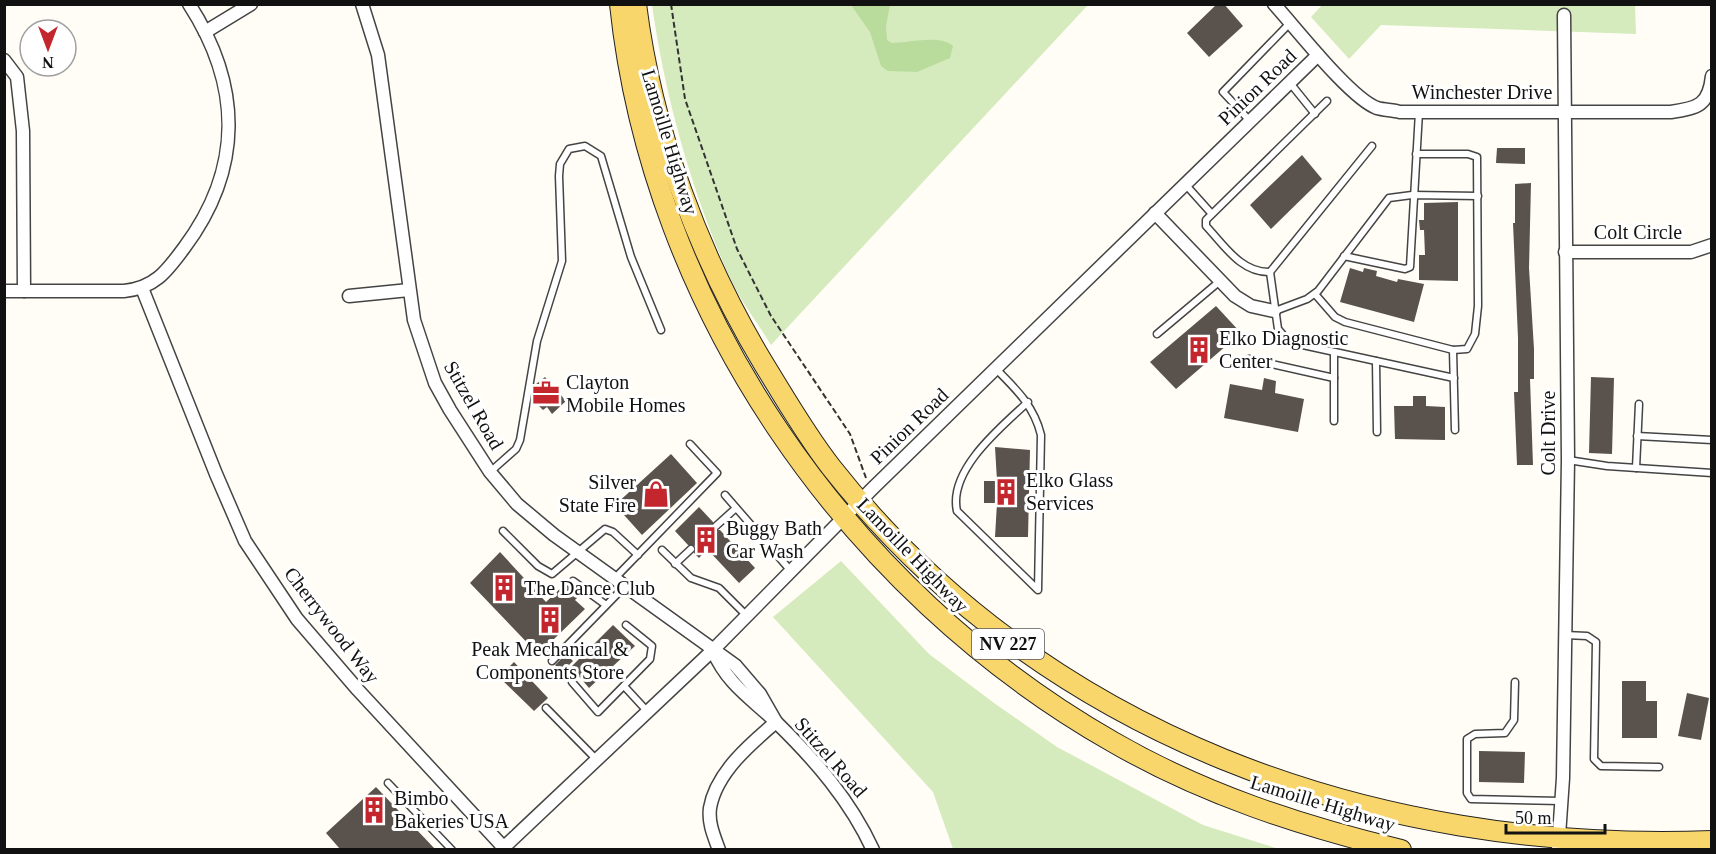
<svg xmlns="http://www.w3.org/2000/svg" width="1716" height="854" viewBox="0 0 1716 854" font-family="Georgia,serif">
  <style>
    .green { fill: #d5ebbd }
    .forest { fill: #b9dc9c }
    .building { fill: #5a524d }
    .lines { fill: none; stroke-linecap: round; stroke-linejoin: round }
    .lane-casing { stroke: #444; stroke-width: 9 }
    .street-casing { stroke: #444; stroke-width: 15 }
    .primary-casing { stroke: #222; stroke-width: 22 }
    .path { stroke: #333; stroke-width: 2; stroke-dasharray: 6 3; stroke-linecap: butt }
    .lane { stroke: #fff; stroke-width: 6 }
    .street { stroke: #fff; stroke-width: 12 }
    .primary { stroke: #f9d66b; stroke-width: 20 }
    .labels { text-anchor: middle; stroke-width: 6; stroke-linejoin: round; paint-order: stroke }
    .shield { fill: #fff; stroke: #585858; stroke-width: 1.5 }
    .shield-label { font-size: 18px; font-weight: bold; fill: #111 }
    .street-label { font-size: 20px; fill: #111; stroke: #fff }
    .poi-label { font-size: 20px; fill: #111; stroke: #fff; text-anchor: start }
  </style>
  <rect width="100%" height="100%" fill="#fffdf5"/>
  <g class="green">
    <polygon points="1323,4 1635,5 1636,34 1381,25 1349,59 1311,17"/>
    <path d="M652,5H1088L771,345C758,323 741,302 730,278C692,193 665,97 652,5Z"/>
    <polygon points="841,561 929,654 994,703 1057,747 1203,825 1279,849 953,849 933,792 773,617"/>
  </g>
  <path class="forest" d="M851,5H890L886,26L887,40L892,43C909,43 940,34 953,46L950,58L917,72L888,71L881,66L870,32Z"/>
  <g class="building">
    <polygon points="1217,4 1224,4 1243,26 1209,57 1187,33"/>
    <polygon points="1497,148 1525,148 1525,164 1496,163"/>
    <polygon points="1302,155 1322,179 1271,229 1250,205"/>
    <polygon points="1531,183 1529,268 1534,349 1534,379 1530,379 1533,465 1517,465 1514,392 1518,392 1518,338 1513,223 1515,223 1515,184"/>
    <polygon points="1458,202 1458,281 1419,280 1419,255 1425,255 1424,230 1420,230 1419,220 1424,220 1424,203"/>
    <polygon points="1350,268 1363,272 1364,268 1377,271 1376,276 1397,282 1398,279 1424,284 1414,322 1340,302"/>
    <polygon points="1216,306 1241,333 1176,389 1150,362"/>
    <polygon points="545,377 566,401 552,414 547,407 543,410 533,400 536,397 533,394 535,385"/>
    <polygon points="1591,377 1614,378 1612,454 1589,453"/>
    <polygon points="1264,378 1276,381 1275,393 1304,399 1298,432 1224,418 1230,384 1262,390"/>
    <polygon points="1413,396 1426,396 1426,406 1445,407 1445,440 1395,439 1394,406 1413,406"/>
    <polygon points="995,447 1030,450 1028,537 995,537 997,503 984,503 984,481 997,481"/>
    <polygon points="671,454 697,483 642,535 615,505"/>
    <polygon points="699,507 713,522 713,530 720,530 755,568 739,583 707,549 699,558 694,553 695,546 688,545 675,531"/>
    <polygon points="500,552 546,602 567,582 579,596 575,600 585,609 553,640 559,646 548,657 542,651 539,655 470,583"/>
    <polygon points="613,625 635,646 589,688 571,667"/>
    <polygon points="566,654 573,661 562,672 555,665"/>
    <polygon points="514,662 548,698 534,711 499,677"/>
    <polygon points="1622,681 1646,681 1646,701 1657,701 1657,738 1622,738"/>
    <polygon points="1687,693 1709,698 1701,740 1678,736"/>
    <polygon points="1479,751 1525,752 1524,783 1479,782"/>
    <polygon points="376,787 435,849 340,849 326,833"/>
  </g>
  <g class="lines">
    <defs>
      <g id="lane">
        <polyline points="1290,83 1315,114"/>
        <polyline points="1250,121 1223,92 1290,23"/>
        <polyline points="1372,146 1270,272 1278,329 1289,342 1454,378"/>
        <polyline points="1185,184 1211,213"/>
        <polyline points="1344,256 1405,269 1410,267 1419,112"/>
        <path d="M1270,272C1241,273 1224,245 1206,226V220L1327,101"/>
        <polyline points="1315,294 1335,317 1345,322 1453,350 1467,349 1475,334 1478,306 1477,157 1468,154 1416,154"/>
        <polyline points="1275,311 1307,299 1318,291 1389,198 1412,195 1478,196"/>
        <polyline points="1157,334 1220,281"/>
        <polyline points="1453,350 1455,430"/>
        <polyline points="1334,352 1334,421"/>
        <polyline points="1249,359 1334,378"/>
        <polyline points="1376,361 1377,432"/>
        <path d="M996,369C1016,389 1034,406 1041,435L1038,590L957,511C948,470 1001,427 1028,402"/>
        <polyline points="1637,436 1712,440"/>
        <polyline points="1568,460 1607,466 1712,473"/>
        <polyline points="1636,468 1639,404"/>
        <polyline points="490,472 516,449 520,440 537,341 562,261 559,176 560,164 569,149 585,146 601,156 631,257 661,330"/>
        <polyline points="725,495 791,571"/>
        <polyline points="716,526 736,508"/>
        <polyline points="503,531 538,566 552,574 605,529 613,532 638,555"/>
        <polyline points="662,550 691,578 719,588 747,616"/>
        <polyline points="675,564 691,549"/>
        <polyline points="616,577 717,473 690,444"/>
        <polyline points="573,581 606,605"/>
        <polyline points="1565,635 1587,636 1596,642 1594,759 1601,766 1659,767"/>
        <polyline points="552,661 626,585"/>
        <polyline points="572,682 598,712 650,659 652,646 626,625"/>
        <polyline points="1515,682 1514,720 1505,733 1475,734 1467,739 1467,793 1471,799 1561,801"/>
        <polyline points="624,686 647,711"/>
        <polyline points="546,708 596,759"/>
        <polyline points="388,783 452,850"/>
      </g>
      <g id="street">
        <polyline points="362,4 378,55 414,320 435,383 450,410 490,472 517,504 554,535 735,665 760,694 776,722"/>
        <path d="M1274,4C1296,28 1350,98 1377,108C1384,110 1393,110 1400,112H1671C1698,108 1709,105 1712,76"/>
        <polyline points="205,32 251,4"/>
        <polyline points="4,60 17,77 23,131 24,291"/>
        <polyline points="1155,213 1235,296 1251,306 1274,311"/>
        <polyline points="1565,252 1691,252 1712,245"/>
        <polyline points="142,288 216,474 245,541 297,619 358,690 506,850"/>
        <path d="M4,291H124C155,288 167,271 184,248C243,169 242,86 189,4"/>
        <polyline points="349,296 409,290"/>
        <path d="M713,651C728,685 751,698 776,722C815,760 850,800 873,850"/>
        <polyline points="501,850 713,650 873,488 1318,55"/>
        <path d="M719,850C714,836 708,823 710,808C716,773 750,744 776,722"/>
        <polyline points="1558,850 1563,778 1568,460 1564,15"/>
      </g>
      <g id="primary">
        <path d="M620,4C652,310 848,591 1113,742C1203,794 1301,826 1401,850"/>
        <path d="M636,4C652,131 699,257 765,366C786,400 806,435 831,467C1041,734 1372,854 1712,841"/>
      </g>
    </defs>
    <use href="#lane" class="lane-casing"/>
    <use href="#street" class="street-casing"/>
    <use href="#primary" class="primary-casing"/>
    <polyline class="path" points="671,4 685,99 737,249 771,316 850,434 866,478"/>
    <use href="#lane" class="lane"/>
    <use href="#street" class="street"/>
    <use href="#primary" class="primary"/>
  </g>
  <defs>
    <symbol id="building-bare" viewBox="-9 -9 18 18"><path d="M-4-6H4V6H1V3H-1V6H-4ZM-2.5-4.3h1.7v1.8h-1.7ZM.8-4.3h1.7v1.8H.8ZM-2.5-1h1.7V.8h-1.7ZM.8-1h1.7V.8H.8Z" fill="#c4262e" stroke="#fff" stroke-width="2.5" paint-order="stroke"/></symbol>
    <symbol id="office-bare" viewBox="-9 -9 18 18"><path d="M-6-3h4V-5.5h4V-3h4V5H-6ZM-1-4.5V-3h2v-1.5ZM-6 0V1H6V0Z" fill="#c4262e" stroke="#fff" stroke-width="2.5" paint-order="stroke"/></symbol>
    <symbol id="shop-bare" viewBox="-9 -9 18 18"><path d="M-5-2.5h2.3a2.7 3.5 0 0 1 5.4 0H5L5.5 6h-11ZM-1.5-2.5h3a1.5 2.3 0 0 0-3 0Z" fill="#c4262e" stroke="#fff" stroke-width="2.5" paint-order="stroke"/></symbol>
  </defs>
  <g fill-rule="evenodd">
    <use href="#building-bare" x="1180" y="331" width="38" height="38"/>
    <use href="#office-bare" x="527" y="374" width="38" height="38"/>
    <use href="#building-bare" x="987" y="473" width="38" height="38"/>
    <use href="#shop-bare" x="637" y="475" width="38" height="38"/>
    <use href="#building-bare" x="687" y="521" width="38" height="38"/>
    <use href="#building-bare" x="485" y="569" width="38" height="38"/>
    <use href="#building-bare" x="531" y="601" width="38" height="38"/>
    <use href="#building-bare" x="355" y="791" width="38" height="38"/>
  </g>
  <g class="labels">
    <rect class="shield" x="972" y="629" width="72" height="30" rx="4.5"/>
    <g class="shield-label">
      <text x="1008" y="650">NV 227</text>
    </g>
    <g class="street-label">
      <text transform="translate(1257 87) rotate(-44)" y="7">Pinion Road</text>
      <text x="1482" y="99">Winchester Drive</text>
      <text transform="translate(670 142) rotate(73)" y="7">Lamoille Highway</text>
      <text x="1638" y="239">Colt Circle</text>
      <text transform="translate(474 405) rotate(60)" y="7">Stitzel Road</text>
      <text transform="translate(909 426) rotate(-44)" y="7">Pinion Road</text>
      <text transform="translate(1548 433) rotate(-90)" y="7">Colt Drive</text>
      <text transform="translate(913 555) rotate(46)" y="7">Lamoille Highway</text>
      <text transform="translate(332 625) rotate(52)" y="7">Cherrywood Way</text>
      <text transform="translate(831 757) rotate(49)" y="7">Stitzel Road</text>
      <text transform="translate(1323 803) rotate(17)" y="7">Lamoille Highway</text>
    </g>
    <g class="poi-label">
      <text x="1219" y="345">Elko Diagnostic<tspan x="1219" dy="23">Center</tspan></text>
      <text x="566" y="389">Clayton<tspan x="566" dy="23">Mobile Homes</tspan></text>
      <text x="1026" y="487">Elko Glass<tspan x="1026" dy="23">Services</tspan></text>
      <text x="636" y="489" text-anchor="end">Silver<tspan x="636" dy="23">State Fire</tspan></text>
      <text x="726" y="535">Buggy Bath<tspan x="726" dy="23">Car Wash</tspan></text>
      <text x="524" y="595">The Dance Club</text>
      <text x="550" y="656" text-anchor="middle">Peak Mechanical &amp;<tspan x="550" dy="23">Components Store</tspan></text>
      <text x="394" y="805">Bimbo<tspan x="394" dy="23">Bakeries USA</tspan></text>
    </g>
  </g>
  <rect width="1716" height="854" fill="none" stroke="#111111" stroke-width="12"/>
  <g transform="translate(48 48) rotate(180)"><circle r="28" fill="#ffffff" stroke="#a0a0a0" stroke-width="1.5"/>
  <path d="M0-4.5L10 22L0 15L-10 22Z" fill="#c4262e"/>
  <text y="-9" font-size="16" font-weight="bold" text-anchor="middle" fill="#111111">N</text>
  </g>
  <path d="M1506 824v9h99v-9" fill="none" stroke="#111111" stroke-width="3"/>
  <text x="1515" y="824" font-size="18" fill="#111111" stroke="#ffffff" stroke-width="4.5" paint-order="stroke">50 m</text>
</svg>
